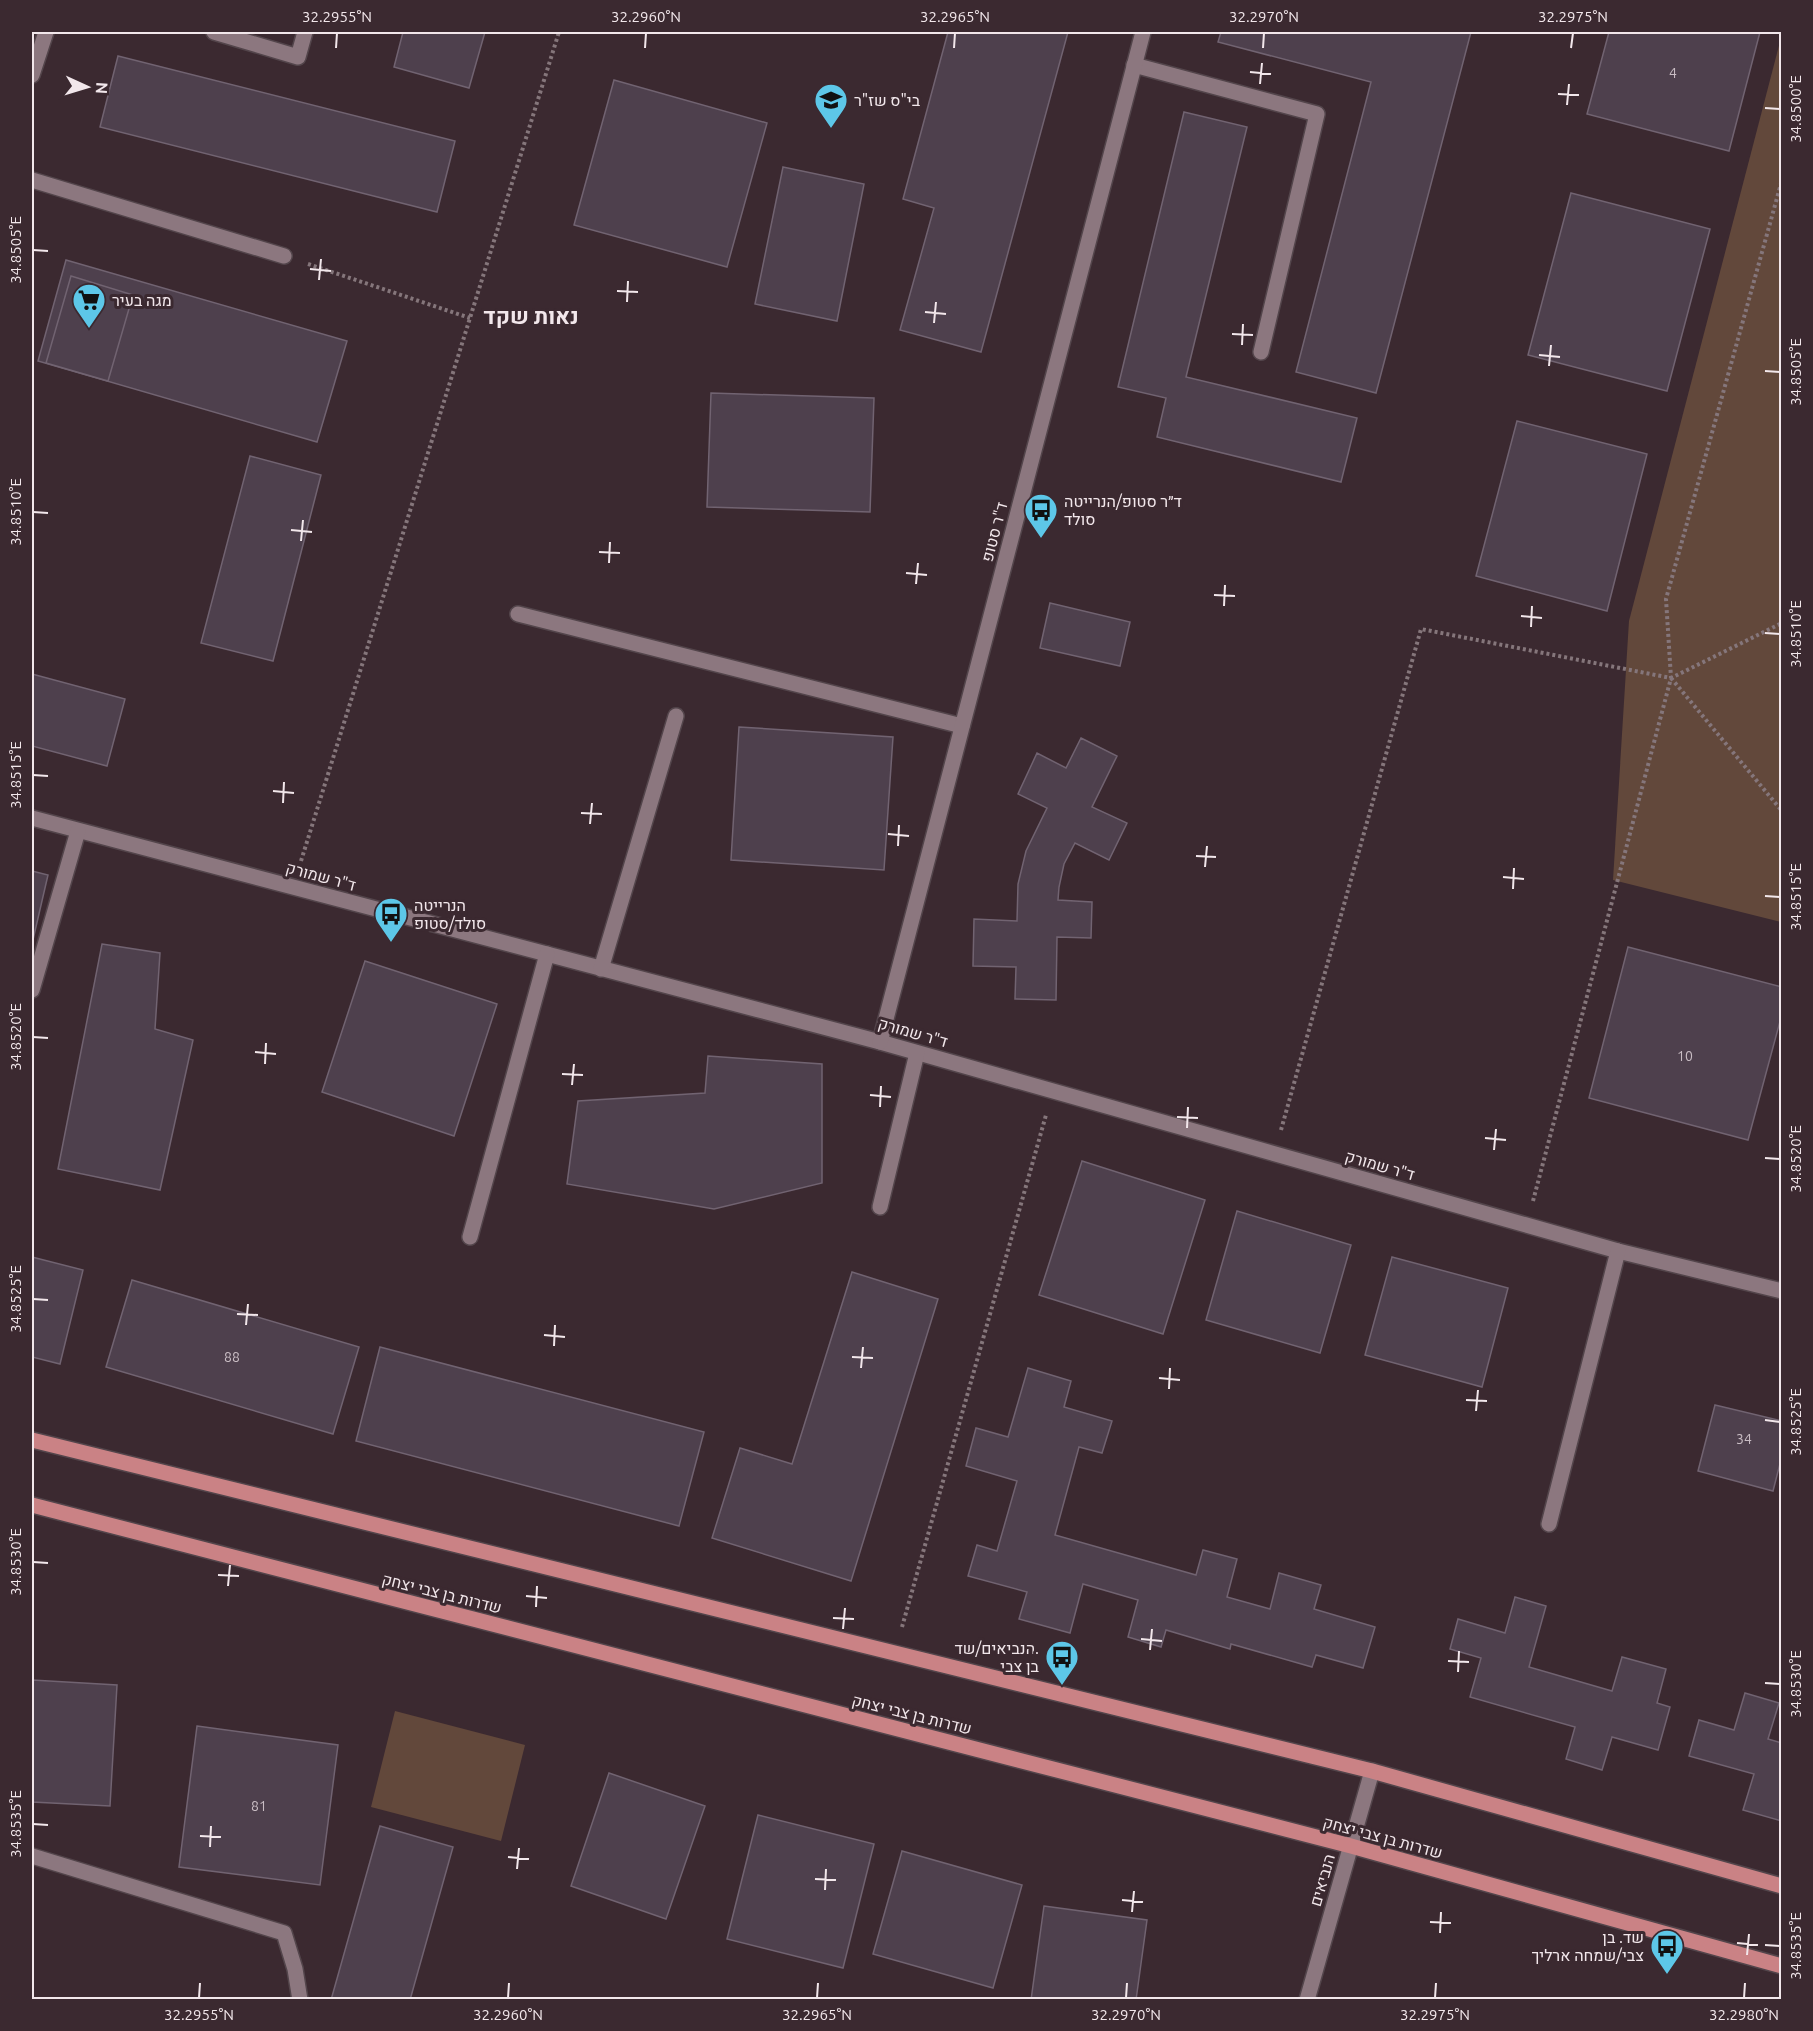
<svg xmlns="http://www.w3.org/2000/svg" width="1813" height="2031" viewBox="0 0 1813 2031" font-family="Ubuntu,Heebo,sans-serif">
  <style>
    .green { fill: #62483b }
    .building { fill: #4e404d; stroke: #716371; stroke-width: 1.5 }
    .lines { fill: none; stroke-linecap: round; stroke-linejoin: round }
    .minor-casing { stroke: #53454b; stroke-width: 18 }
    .major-casing { stroke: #53454b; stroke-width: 18 }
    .path { stroke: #85767b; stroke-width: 4; stroke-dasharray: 3 3; stroke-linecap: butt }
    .minor { stroke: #8c777f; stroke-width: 15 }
    .major { stroke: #ca8285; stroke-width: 15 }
    .ticks { fill: none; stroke: #f2e7eb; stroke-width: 2 }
    .labels { text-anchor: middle; stroke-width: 6; stroke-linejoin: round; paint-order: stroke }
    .number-label { font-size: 14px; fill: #c9bdc4 }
    .poi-label { font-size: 16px; fill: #f2e7eb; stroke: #3b2930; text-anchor: start }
    .street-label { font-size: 16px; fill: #f2e7eb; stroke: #3b2930 }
    .district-label { font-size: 22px; font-weight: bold; fill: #f2e7eb; stroke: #3b2930 }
    .neatline { fill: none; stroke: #f2e7eb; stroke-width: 2 }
    .ticks-label { font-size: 15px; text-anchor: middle; fill: #f2e7eb }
  </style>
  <rect width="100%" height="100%" fill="#3b2930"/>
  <g class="green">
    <polygon points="1781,38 1782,922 1781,922 1613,880 1629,621"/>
    <polygon points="395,1711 525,1745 501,1841 371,1807"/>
  </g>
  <g class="building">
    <polygon points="403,32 485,32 469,88 394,67"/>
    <polygon points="948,32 1068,32 981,352 900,330 934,208 903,199"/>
    <polygon points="1221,32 1471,32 1376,393 1296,372 1371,82 1218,42"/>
    <polygon points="1609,32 1760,32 1729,151 1587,114"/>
    <polygon points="118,56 455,141 437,212 100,127"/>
    <polygon points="614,80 767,123 727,267 574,225"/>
    <polygon points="1184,112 1247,127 1186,377 1357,418 1341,482 1157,437 1166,398 1118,387"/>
    <polygon points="783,167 864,184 837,321 755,304"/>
    <polygon points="1571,193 1710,229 1667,391 1528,355"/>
    <polygon points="66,260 347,341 317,442 38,361"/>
    <polygon points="71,276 133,295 108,381 46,363"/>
    <polygon points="711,393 874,398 870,512 707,507"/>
    <polygon points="1517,421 1647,454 1607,611 1476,576"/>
    <polygon points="250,456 321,475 273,661 201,643"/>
    <polygon points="1050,603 1130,622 1120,666 1040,648"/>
    <polygon points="32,674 125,699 107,766 32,746"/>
    <polygon points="739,727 893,737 884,870 731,860"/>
    <polygon points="1081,738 1117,756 1092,807 1127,823 1109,860 1075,843 1064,864 1059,887 1058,900 1092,902 1091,938 1057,937 1056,1000 1015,999 1016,967 973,966 974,919 1017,921 1018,884 1026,851 1047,808 1018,794 1037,753 1066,768"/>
    <polygon points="32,871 48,875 32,944"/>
    <polygon points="102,944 160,953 155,1029 193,1040 160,1190 58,1169"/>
    <polygon points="1628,947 1782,987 1782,1014 1748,1140 1589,1098"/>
    <polygon points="365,961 497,1004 454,1136 322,1092"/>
    <polygon points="708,1056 822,1064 822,1183 714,1209 567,1184 578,1101 705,1093"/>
    <polygon points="1082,1161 1205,1200 1163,1334 1039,1295"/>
    <polygon points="1237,1211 1351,1245 1320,1353 1206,1320"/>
    <polygon points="32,1257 83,1270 60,1364 32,1357"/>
    <polygon points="1392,1257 1508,1288 1482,1387 1365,1355"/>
    <polygon points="852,1272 938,1299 851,1581 712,1538 740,1448 792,1464"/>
    <polygon points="132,1280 359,1347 333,1434 106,1367"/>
    <polygon points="380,1347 704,1432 679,1526 356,1441"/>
    <polygon points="1028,1368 1071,1381 1064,1407 1112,1421 1102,1453 1079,1447 1055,1535 1196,1575 1203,1550 1237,1559 1227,1597 1270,1609 1279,1573 1321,1585 1314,1609 1375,1627 1363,1668 1316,1655 1312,1667 1231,1644 1230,1649 1166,1630 1161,1647 1128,1637 1138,1600 1083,1584 1070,1633 1019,1619 1027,1592 968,1576 977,1545 997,1551 1017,1481 966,1466 976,1428 1008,1437"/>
    <polygon points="1715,1405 1782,1421 1782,1456 1773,1491 1698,1471"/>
    <polygon points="1515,1597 1546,1606 1529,1667 1612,1691 1622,1657 1666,1669 1657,1703 1670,1707 1658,1750 1612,1737 1602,1770 1566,1759 1575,1727 1470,1697 1481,1658 1450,1649 1458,1619 1505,1633"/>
    <polygon points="32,1680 117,1685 110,1806 32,1802"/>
    <polygon points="1745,1693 1779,1703 1768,1739 1782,1743 1782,1821 1743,1810 1754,1774 1689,1756 1699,1720 1734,1730"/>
    <polygon points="197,1726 338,1745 320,1885 179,1867"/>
    <polygon points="609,1773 705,1806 666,1919 571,1886"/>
    <polygon points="758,1815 874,1844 843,1968 727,1939"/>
    <polygon points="380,1826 453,1847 410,2000 331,2000"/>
    <polygon points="902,1851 1022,1885 993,1988 873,1954"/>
    <polygon points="1044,1906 1147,1920 1136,2000 1031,2000"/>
  </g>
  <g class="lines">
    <defs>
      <g id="minor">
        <polyline points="214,32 298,57 305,32"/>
        <polyline points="1134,65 1317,114 1261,352"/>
        <polyline points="32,75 46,32"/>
        <polyline points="32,180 284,256"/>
        <polyline points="518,614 962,726"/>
        <polyline points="32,818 880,1042 1618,1251 1782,1291"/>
        <polyline points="601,969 676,716"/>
        <polyline points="32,990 78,831"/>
        <polyline points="880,1042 1143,32"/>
        <polyline points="880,1207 917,1053"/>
        <polyline points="470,1237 547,954"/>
        <polyline points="1549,1524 1618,1251"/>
        <polyline points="32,1856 284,1933 295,1969 300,2000"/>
        <polyline points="1307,2000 1372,1771"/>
      </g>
      <g id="major">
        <polyline points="32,1440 1372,1771 1782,1886"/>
        <polyline points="32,1505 1351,1846 1782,1966"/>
      </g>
    </defs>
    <use href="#minor" class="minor-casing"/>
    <use href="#major" class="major-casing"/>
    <g class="path">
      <polyline points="308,264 470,318"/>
      <polyline points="1671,678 1782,811"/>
      <polyline points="301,861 559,32"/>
      <polyline points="1281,1130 1421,629 1671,678 1782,623"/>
      <polyline points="1533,1201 1671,678 1666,599 1782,180"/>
      <polyline points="902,1627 1046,1115"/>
    </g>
    <use href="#minor" class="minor"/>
    <use href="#major" class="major"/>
  </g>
  <path class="ticks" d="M336,48L337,33M645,48L646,33M954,48L955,33M1263,48L1264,33M1571,48L1573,33M1250,72L1271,74M1260,84L1262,63M1558,94L1579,95M1567,105L1569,84M1765,108L1780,109M33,250L48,251M310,269L331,271M319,280L321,259M617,291L638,292M627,302L628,281M925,312L946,314M934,323L936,302M1232,334L1253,335M1242,345L1243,324M1539,355L1560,357M1549,366L1551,345M1765,371L1780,372M33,512L48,513M291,530L312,532M301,541L303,520M599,552L620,553M609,563L610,542M906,573L927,575M916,584L918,563M1214,595L1235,596M1224,606L1225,585M1521,616L1542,618M1531,627L1532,606M1765,633L1780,634M33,775L48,776M273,791L294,793M283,803L284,782M581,813L602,814M590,824L592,803M888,834L909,836M898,846L899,825M1196,856L1216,857M1205,867L1207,846M1503,877L1524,879M1513,889L1514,868M1765,896L1780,897M33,1037L48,1038M255,1052L276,1054M265,1064L266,1043M562,1074L583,1075M572,1085L574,1064M870,1095L891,1097M880,1107L881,1086M1177,1117L1198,1118M1187,1128L1188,1107M1485,1138L1506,1140M1494,1150L1496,1129M1765,1158L1780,1159M33,1299L48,1300M237,1314L258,1315M246,1325L248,1304M544,1335L565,1337M554,1346L555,1325M852,1357L873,1358M861,1368L863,1347M1159,1378L1180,1380M1169,1389L1170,1368M1466,1400L1487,1401M1476,1411L1478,1390M1765,1420L1780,1422M33,1562L48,1563M218,1575L239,1576M228,1586L230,1565M526,1596L547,1598M536,1607L537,1586M833,1618L854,1619M843,1629L845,1608M1141,1639L1162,1641M1150,1650L1152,1629M1448,1661L1469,1662M1458,1672L1459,1651M1765,1683L1780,1684M33,1824L48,1825M200,1836L221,1837M210,1847L211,1826M508,1857L529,1859M517,1869L519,1848M815,1879L836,1880M825,1890L826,1869M1122,1900L1143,1902M1132,1912L1134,1891M1430,1922L1451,1923M1440,1933L1441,1912M1737,1943L1758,1945M1765,1945L1780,1946M1747,1955L1749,1934M199,1998L200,1983M508,1998L509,1983M817,1998L818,1983M1126,1998L1127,1983M1435,1998L1436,1983M1744,1998L1745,1983"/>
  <defs>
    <symbol id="school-pin" viewBox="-11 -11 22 30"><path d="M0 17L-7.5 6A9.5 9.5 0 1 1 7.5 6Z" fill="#5dc7e8" stroke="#3b2930"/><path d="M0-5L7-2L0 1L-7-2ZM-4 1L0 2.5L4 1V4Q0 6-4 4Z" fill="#111"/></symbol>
    <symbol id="supermarket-pin" viewBox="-11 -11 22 30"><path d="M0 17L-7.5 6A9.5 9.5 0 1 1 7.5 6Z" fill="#5dc7e8" stroke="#3b2930"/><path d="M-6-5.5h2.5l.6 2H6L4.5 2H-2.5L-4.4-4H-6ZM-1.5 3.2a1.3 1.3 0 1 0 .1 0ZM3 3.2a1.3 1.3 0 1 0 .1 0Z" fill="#111"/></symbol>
    <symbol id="bus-pin" viewBox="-11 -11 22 30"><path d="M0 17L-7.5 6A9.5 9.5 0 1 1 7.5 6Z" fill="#5dc7e8" stroke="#3b2930"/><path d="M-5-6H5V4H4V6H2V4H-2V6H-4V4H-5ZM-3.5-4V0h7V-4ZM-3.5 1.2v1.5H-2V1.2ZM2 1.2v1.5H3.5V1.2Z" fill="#111"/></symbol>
  </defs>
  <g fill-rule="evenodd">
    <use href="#school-pin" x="812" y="81" width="38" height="52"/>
    <use href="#supermarket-pin" x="70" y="281" width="38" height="52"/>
    <use href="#bus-pin" x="1022" y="491" width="38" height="52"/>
    <use href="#bus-pin" x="372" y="895" width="38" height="52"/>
    <use href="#bus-pin" x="1043" y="1638" width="38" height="52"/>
    <use href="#bus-pin" x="1648" y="1927" width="38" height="52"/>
  </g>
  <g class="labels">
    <g class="number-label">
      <text x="1673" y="78">4</text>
      <text x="1685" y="1061">10</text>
      <text x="232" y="1362">88</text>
      <text x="1744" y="1444">34</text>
      <text x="259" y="1811">81</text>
    </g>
    <g class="poi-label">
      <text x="854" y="106">בי"ס שז"ר</text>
      <text x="112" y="306">מגה בעיר</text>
      <text x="1064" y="507">ד״ר סטופ/הנרייטה<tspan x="1064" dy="18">סולד</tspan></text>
      <text x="414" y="911">הנרייטה<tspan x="414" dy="18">סולד/סטופ</tspan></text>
      <text x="1039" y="1654" text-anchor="end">הנביאים/שד.<tspan x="1039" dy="18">בן צבי</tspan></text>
      <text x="1644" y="1943" text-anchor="end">שד. בן<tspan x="1644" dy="18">צבי/שמחה ארליך</tspan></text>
    </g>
    <g class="street-label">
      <text transform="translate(994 532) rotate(-75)" y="6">ד"ר סטופ</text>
      <text transform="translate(321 876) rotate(15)" y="6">ד"ר שמורק</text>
      <text transform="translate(913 1032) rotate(16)" y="6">ד"ר שמורק</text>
      <text transform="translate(1380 1165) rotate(16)" y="6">ד"ר שמורק</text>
      <text transform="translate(442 1593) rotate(14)" y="6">שדרות בן צבי יצחק</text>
      <text transform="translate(912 1714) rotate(14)" y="6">שדרות בן צבי יצחק</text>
      <text transform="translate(1383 1837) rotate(15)" y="6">שדרות בן צבי יצחק</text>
      <text transform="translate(1322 1880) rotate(-74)" y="6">הנביאים</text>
    </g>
    <g class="district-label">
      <text x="531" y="324">נאות שקד</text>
    </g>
  </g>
  <rect width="1813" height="2031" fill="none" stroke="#3b2930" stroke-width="66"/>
  <g transform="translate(87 87) rotate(94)" stroke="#3b2930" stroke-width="4.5" paint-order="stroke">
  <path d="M0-4.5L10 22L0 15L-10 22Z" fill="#f2e7eb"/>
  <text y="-9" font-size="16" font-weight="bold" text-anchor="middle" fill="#f2e7eb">N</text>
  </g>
  <rect x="33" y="33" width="1747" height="1965" class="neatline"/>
  <g class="ticks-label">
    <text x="337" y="22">32.2955°N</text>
    <text x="646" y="22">32.2960°N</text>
    <text x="955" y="22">32.2965°N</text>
    <text x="1264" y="22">32.2970°N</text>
    <text x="1573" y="22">32.2975°N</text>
    <text transform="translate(1796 109) rotate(-90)" y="5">34.8500°E</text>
    <text transform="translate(16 250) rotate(-90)" y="5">34.8505°E</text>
    <text transform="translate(1796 372) rotate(-90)" y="5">34.8505°E</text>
    <text transform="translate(16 512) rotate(-90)" y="5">34.8510°E</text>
    <text transform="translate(1796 634) rotate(-90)" y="5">34.8510°E</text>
    <text transform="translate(16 775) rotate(-90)" y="5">34.8515°E</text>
    <text transform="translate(1796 897) rotate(-90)" y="5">34.8515°E</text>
    <text transform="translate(16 1037) rotate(-90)" y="5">34.8520°E</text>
    <text transform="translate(1796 1159) rotate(-90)" y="5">34.8520°E</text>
    <text transform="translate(16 1299) rotate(-90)" y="5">34.8525°E</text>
    <text transform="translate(1796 1422) rotate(-90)" y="5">34.8525°E</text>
    <text transform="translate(16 1562) rotate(-90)" y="5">34.8530°E</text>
    <text transform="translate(1796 1684) rotate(-90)" y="5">34.8530°E</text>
    <text transform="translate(16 1824) rotate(-90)" y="5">34.8535°E</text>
    <text transform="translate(1796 1946) rotate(-90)" y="5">34.8535°E</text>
    <text x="199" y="2020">32.2955°N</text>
    <text x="508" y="2020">32.2960°N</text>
    <text x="817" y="2020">32.2965°N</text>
    <text x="1126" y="2020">32.2970°N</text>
    <text x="1435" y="2020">32.2975°N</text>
    <text x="1744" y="2020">32.2980°N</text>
  </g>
</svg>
